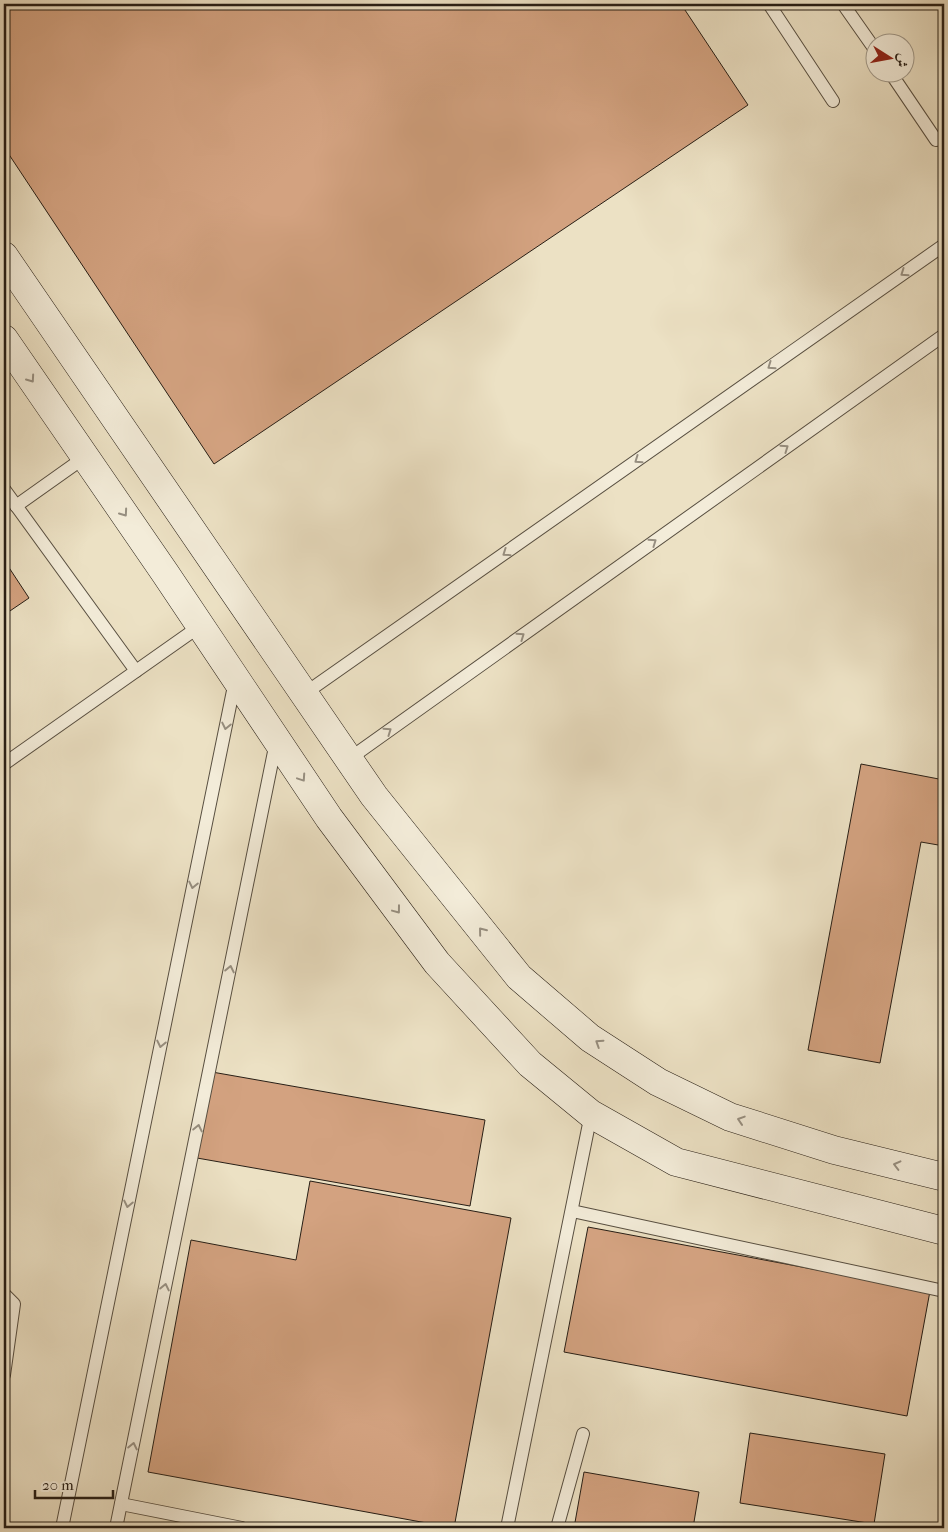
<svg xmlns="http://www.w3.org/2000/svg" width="948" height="1532" viewBox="0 0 948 1532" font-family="'IM FELL French Canon',Amiri,serif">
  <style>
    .building { fill: #d3a280; stroke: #271e15 }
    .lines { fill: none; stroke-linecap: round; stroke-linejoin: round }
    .lane-casing { stroke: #584f41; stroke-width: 14 }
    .secondary-casing { stroke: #271e15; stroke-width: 29 }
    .lane { stroke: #f3ecd9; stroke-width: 12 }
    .secondary { stroke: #f3ecd9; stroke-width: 28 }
    .oneway { stroke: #978f81 }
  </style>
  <rect width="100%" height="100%" fill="#ece1c4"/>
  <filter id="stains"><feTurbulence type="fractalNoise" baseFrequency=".004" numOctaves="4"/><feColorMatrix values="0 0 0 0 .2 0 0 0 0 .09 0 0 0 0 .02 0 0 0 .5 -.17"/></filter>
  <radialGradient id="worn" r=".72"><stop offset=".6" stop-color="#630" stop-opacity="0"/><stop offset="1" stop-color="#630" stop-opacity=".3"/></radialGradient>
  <g class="building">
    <polygon points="4,4 681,4 748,105 214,464 4,147"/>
    <polygon points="4,560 29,598 4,615"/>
    <polygon points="861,764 944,780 944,846 921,842 880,1063 808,1050"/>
    <polygon points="212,1072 485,1120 470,1206 197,1158"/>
    <polygon points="310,1181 511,1218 454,1528 148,1472 191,1240 296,1260"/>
    <polygon points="588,1227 930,1291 907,1416 564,1352"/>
    <polygon points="750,1433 885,1454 874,1524 740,1503"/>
    <polygon points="584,1472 699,1492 693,1528 574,1528"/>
  </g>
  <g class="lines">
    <defs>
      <g id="lane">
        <polyline points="769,4 833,101"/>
        <polyline points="843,4 876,51"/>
        <polyline points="890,72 936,140"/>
        <polyline points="4,489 136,671"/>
        <polyline points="16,506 85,457"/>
        <polyline points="304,694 944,245"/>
        <polyline points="349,759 944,335"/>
        <polyline points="4,764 200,626"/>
        <polyline points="572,1211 944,1291"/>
        <polyline points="4,1294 14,1304 4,1375"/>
        <polyline points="121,1504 242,1528"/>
        <polyline points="62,1528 235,681"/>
        <polyline points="116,1528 276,742"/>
        <polyline points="507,1528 591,1114"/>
        <polyline points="557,1528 583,1434"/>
      </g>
      <g id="secondary">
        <polyline points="4,256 374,796 519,977 590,1038 658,1082 730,1117 834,1150 944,1177"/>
        <polyline points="4,339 165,573 329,818 437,963 530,1064 591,1114 676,1162 944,1231"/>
      </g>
    </defs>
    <use href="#lane" class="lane-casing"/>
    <use href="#secondary" class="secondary-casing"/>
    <use href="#lane" class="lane"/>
    <use href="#secondary" class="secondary"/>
  </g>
  <defs><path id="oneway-chevron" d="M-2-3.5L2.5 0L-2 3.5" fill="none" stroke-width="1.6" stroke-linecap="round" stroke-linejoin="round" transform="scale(1.25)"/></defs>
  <g class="oneway">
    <use href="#oneway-chevron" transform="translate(904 273) rotate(145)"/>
    <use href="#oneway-chevron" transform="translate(771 366) rotate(145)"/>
    <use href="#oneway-chevron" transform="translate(31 379) rotate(55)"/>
    <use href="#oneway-chevron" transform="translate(785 448) rotate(-35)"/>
    <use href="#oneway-chevron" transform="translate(638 460) rotate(145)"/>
    <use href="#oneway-chevron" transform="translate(124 513) rotate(55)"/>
    <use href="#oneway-chevron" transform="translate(653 542) rotate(-35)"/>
    <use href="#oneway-chevron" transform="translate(506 553) rotate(145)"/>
    <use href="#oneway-chevron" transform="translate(521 636) rotate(-35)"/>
    <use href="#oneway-chevron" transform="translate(226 726) rotate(102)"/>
    <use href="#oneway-chevron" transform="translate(388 731) rotate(-35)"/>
    <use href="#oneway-chevron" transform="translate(302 778) rotate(56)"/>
    <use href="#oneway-chevron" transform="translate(193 885) rotate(102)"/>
    <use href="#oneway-chevron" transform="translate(397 910) rotate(53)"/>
    <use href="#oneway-chevron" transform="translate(482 931) rotate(-129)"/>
    <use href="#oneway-chevron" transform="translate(230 969) rotate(-78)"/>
    <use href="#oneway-chevron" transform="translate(599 1043) rotate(-147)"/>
    <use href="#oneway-chevron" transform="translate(161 1044) rotate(102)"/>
    <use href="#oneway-chevron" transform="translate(741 1120) rotate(-162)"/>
    <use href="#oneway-chevron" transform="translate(198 1128) rotate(-78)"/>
    <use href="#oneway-chevron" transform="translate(897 1165) rotate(-166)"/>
    <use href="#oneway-chevron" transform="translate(128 1204) rotate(102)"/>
    <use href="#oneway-chevron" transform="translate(165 1287) rotate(-78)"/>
    <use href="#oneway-chevron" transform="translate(133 1446) rotate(-78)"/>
  </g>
  <rect width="948" height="1532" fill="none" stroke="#ece1c4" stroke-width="20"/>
  <rect x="5" y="5" width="938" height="1522" fill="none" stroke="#271e15" stroke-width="2.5"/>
  <rect x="10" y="10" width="928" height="1512" fill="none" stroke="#271e15"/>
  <g transform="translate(890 58) rotate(101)"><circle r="24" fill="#f3ecd9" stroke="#a19a8b"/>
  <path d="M0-4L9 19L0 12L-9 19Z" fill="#8f2418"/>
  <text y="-8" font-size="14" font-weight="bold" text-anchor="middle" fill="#271e15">ش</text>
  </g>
  <path d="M35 1490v8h78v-8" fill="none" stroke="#271e15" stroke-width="2.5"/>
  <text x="42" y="1490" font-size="15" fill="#271e15" stroke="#f3ecd9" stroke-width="4" paint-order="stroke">20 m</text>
  <rect width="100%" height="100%" filter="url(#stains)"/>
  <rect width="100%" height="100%" fill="url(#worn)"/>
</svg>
